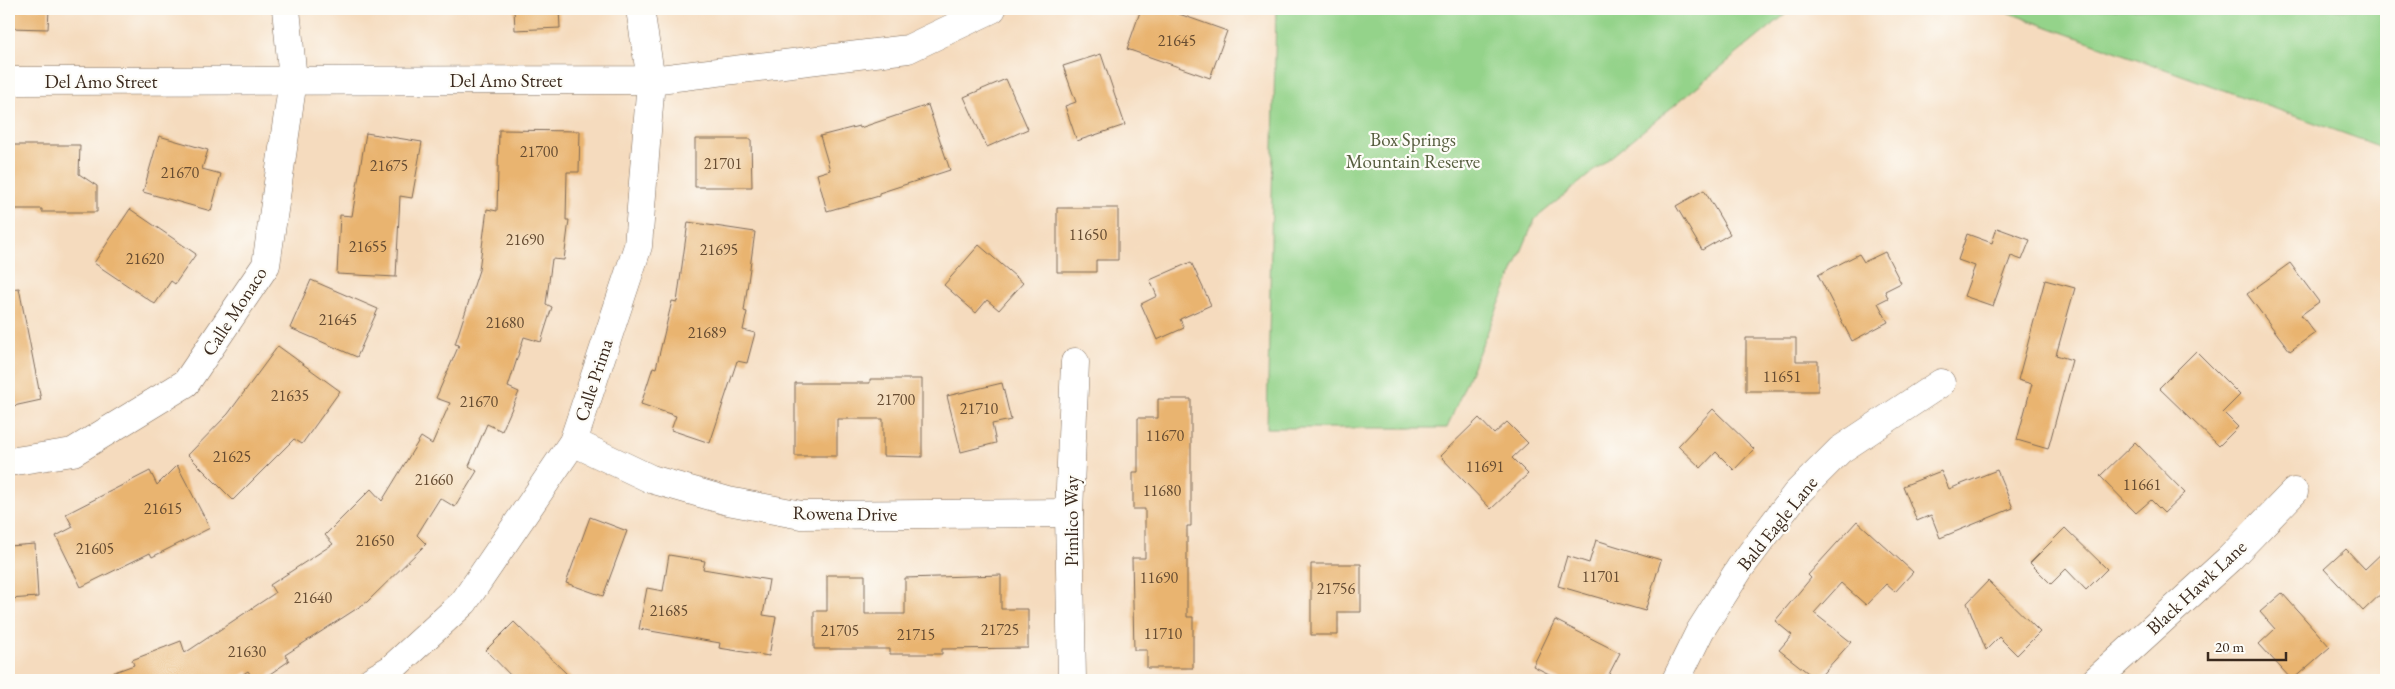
<svg xmlns="http://www.w3.org/2000/svg" width="2395" height="689" viewBox="0 0 2395 689" font-family="'EB Garamond',serif">
  <style>
    .green { fill: #94d38a; stroke: #687e54 }
    .building { fill: #e9b470 }
    .lines { fill: none; stroke-linecap: round; stroke-linejoin: round }
    .minor-casing { stroke: #7c6856; stroke-width: 29 }
    .minor { stroke: #fff; stroke-width: 28 }
    .labels { text-anchor: middle; stroke-width: 4.5; stroke-linejoin: round; paint-order: stroke }
    .number-label { font-size: 16px; fill: #664c32 }
    .street-label { font-size: 19px; fill: #3b2a1e; stroke: #fdfcf7 }
    .park-label { font-size: 19px; fill: #565d3e; stroke: #fdfcf7 }
  </style>
  <rect width="100%" height="100%" fill="#fdfcf7"/>
  <filter id="ink" filterUnits="userSpaceOnUse"><feTurbulence type="fractalNoise" baseFrequency=".02" numOctaves="2"/><feDisplacementMap in="SourceGraphic" scale="10" xChannelSelector="R" yChannelSelector="G"/><feConvolveMatrix kernelMatrix="1 2 1 2 8 2 1 2 1" color-interpolation-filters="sRGB"/></filter>
  <filter id="wash" filterUnits="userSpaceOnUse"><feTurbulence type="fractalNoise" baseFrequency=".0096" numOctaves="4" result="noise"/><feDisplacementMap in="SourceGraphic" scale="20" xChannelSelector="R" yChannelSelector="G"/><feGaussianBlur stdDeviation="1.12" result="paint"/><feColorMatrix in="noise" values="0 0 0 0 0 0 0 0 0 0 0 0 0 0 0 0 0 1.4 0 .05"/><feComposite in="paint" operator="in"/></filter>
  <g filter="url(#wash)">
    <rect width="100%" height="100%" fill="#f5dbbe"/>
    <g class="green">
      <polygon points="1276,9 1792,9 1535,219 1447,428 1267,428"/>
      <polygon points="1998,9 2386,9 2386,155 2379,146"/>
    </g>
    <g id="blocks">
      <g class="building">
        <polygon points="9,9 49,9 48,29 9,28"/>
        <polygon points="514,9 559,9 560,28 515,30"/>
        <polygon points="1141,9 1165,9 1227,31 1210,78 1127,49"/>
        <polygon points="1101,54 1125,125 1077,141 1065,106 1076,102 1063,66"/>
        <polygon points="1006,79 1028,129 987,147 964,97"/>
        <polygon points="928,105 950,170 879,193 879,196 827,211 817,174 830,170 820,136 859,126 860,128"/>
        <polygon points="499,130 580,131 579,172 567,172 566,220 569,220 564,260 552,259 546,304 552,307 541,342 524,337 508,387 519,392 502,431 487,424 469,466 477,471 455,507 440,498 417,535 426,544 367,602 285,655 289,661 261,680 254,680 248,671 234,680 98,680 98,678 134,665 132,660 181,641 185,653 275,593 270,585 333,544 325,535 371,489 382,501 421,437 432,444 450,403 436,398 459,345 455,344 479,270 487,209 497,211"/>
        <polygon points="366,133 422,142 412,198 400,196 396,277 337,274 340,215 352,216"/>
        <polygon points="159,136 208,150 202,169 221,174 211,211 143,192"/>
        <polygon points="695,139 751,139 752,187 695,187"/>
        <polygon points="9,145 80,145 79,174 97,186 97,212 42,212 42,209 9,209"/>
        <polygon points="1704,190 1730,234 1702,250 1676,206"/>
        <polygon points="1057,208 1118,208 1118,260 1096,260 1096,272 1057,272"/>
        <polygon points="130,209 196,254 175,284 171,281 155,304 94,263"/>
        <polygon points="688,222 755,232 744,311 747,312 743,330 755,333 747,363 737,361 710,443 671,430 676,416 641,404 653,367 656,368 672,301 677,302"/>
        <polygon points="1997,228 2030,240 2022,260 2011,256 1993,306 1964,296 1975,266 1958,260 1967,234 1992,243"/>
        <polygon points="979,245 1023,283 999,310 987,300 976,313 944,285"/>
        <polygon points="1885,252 1901,283 1885,291 1888,298 1878,303 1888,322 1852,341 1818,275 1859,254 1864,262"/>
        <polygon points="1191,262 1211,305 1180,319 1184,328 1157,340 1141,304 1157,296 1150,280"/>
        <polygon points="2290,263 2319,302 2301,315 2315,333 2290,351 2247,294"/>
        <polygon points="311,280 378,309 357,357 290,328"/>
        <polygon points="2045,280 2075,288 2056,355 2072,360 2048,449 2017,440 2032,384 2018,380"/>
        <polygon points="19,288 41,400 9,407 9,289"/>
        <polygon points="1746,338 1796,338 1796,361 1818,361 1818,391 1746,391"/>
        <polygon points="278,346 340,391 302,444 294,439 233,500 188,455 228,414"/>
        <polygon points="2196,351 2240,395 2223,412 2238,427 2219,446 2159,388"/>
        <polygon points="870,379 922,379 922,457 883,456 883,419 837,419 837,456 795,456 795,383 870,383"/>
        <polygon points="1002,383 1011,420 992,424 996,443 961,452 947,396"/>
        <polygon points="1158,399 1191,399 1191,526 1187,526 1187,617 1193,617 1193,668 1147,668 1147,650 1134,650 1132,558 1145,558 1145,509 1133,509 1133,472 1138,472 1138,418 1158,418"/>
        <polygon points="1713,409 1754,449 1734,470 1716,452 1701,468 1678,446"/>
        <polygon points="1479,418 1494,434 1507,422 1528,443 1512,458 1528,474 1491,509 1440,456"/>
        <polygon points="2135,442 2185,493 2164,513 2151,500 2136,513 2100,476"/>
        <polygon points="177,465 210,528 152,557 150,553 81,587 56,536 73,527 66,514 150,471 157,485"/>
        <polygon points="1997,470 2013,508 1940,538 1931,515 1917,521 1903,486 1941,471 1949,489"/>
        <polygon points="590,517 627,531 603,596 566,583"/>
        <polygon points="1857,521 1913,572 1895,592 1886,584 1866,605 1841,583 1814,613 1851,642 1817,680 1779,650 1792,635 1775,621 1811,578 1808,575"/>
        <polygon points="2065,528 2107,569 2086,590 2066,569 2051,584 2030,563"/>
        <polygon points="1596,540 1661,560 1645,611 1558,586 1567,556 1589,563"/>
        <polygon points="35,544 38,597 9,599 9,546"/>
        <polygon points="2346,549 2365,569 2386,549 2386,589 2363,611 2324,569"/>
        <polygon points="669,555 705,561 703,569 769,580 763,615 776,617 769,656 719,648 720,643 639,629 647,588 663,591"/>
        <polygon points="1311,564 1361,564 1361,612 1338,612 1338,635 1311,635"/>
        <polygon points="827,575 865,575 865,614 905,614 905,578 1001,575 1001,609 1028,609 1028,648 942,649 942,654 890,654 890,649 814,649 814,611 827,611"/>
        <polygon points="1988,581 2040,632 2017,655 1999,637 1986,650 1967,603"/>
        <polygon points="2282,593 2330,647 2292,680 2259,644 2275,629 2260,612"/>
        <polygon points="1555,620 1620,653 1606,680 1561,680 1533,666"/>
        <polygon points="514,622 573,680 515,680 486,650"/>
      </g>
    </g>
  </g>
  <g filter="url(#ink)">
    <use href="#blocks" fill-opacity="0" stroke="#7c6856" stroke-width="1"/>
    <g class="lines">
      <defs>
        <g id="minor">
          <polyline points="9,81 651,80 908,49 992,9"/>
          <polyline points="573,442 651,479 728,501 801,515 1069,513"/>
          <polyline points="9,462 73,452 186,383 266,265 293,80 286,9"/>
          <polyline points="372,680 391,669 464,602 573,442 638,246 651,80 640,9"/>
          <polyline points="1072,680 1069,513 1075,362"/>
          <polyline points="1676,680 1700,631 1740,568 1796,494 1840,450 1941,383"/>
          <polyline points="2096,680 2229,559 2294,492"/>
        </g>
      </defs>
      <use href="#minor" class="minor-casing"/>
      <use href="#minor" class="minor"/>
    </g>
  </g>
  <g class="labels">
    <g class="number-label">
      <text x="1177" y="46">21645</text>
      <text x="539" y="157">21700</text>
      <text x="723" y="169">21701</text>
      <text x="389" y="171">21675</text>
      <text x="180" y="178">21670</text>
      <text x="1088" y="240">11650</text>
      <text x="525" y="245">21690</text>
      <text x="368" y="252">21655</text>
      <text x="719" y="255">21695</text>
      <text x="145" y="264">21620</text>
      <text x="338" y="325">21645</text>
      <text x="505" y="328">21680</text>
      <text x="707" y="338">21689</text>
      <text x="1782" y="382">11651</text>
      <text x="290" y="401">21635</text>
      <text x="896" y="405">21700</text>
      <text x="479" y="407">21670</text>
      <text x="979" y="414">21710</text>
      <text x="1165" y="441">11670</text>
      <text x="232" y="462">21625</text>
      <text x="1485" y="472">11691</text>
      <text x="434" y="485">21660</text>
      <text x="2142" y="490">11661</text>
      <text x="1162" y="496">11680</text>
      <text x="163" y="514">21615</text>
      <text x="375" y="546">21650</text>
      <text x="95" y="554">21605</text>
      <text x="1601" y="582">11701</text>
      <text x="1159" y="583">11690</text>
      <text x="1336" y="594">21756</text>
      <text x="313" y="603">21640</text>
      <text x="669" y="616">21685</text>
      <text x="1000" y="635">21725</text>
      <text x="840" y="636">21705</text>
      <text x="1163" y="639">11710</text>
      <text x="916" y="640">21715</text>
      <text x="247" y="657">21630</text>
    </g>
    <g class="street-label">
      <text x="506" y="87">Del Amo Street</text>
      <text x="101" y="88">Del Amo Street</text>
      <text transform="translate(234 311) rotate(-57)" y="7">Calle Monaco</text>
      <text transform="translate(593 380) rotate(-72)" y="7">Calle Prima</text>
      <text transform="translate(845 513) rotate(1)" y="7">Rowena Drive</text>
      <text transform="translate(1071 521) rotate(-90)" y="7">Pimlico Way</text>
      <text transform="translate(1777 523) rotate(-51)" y="7">Bald Eagle Lane</text>
      <text transform="translate(2196 587) rotate(-43)" y="7">Black Hawk Lane</text>
    </g>
    <g class="park-label">
      <text x="1413" y="146">Box Springs<tspan x="1413" dy="22">Mountain Reserve</tspan></text>
    </g>
  </g>
  <rect width="2395" height="689" fill="none" stroke="#fdfcf7" stroke-width="30"/>
  <path d="M2208 652v8h78v-8" fill="none" stroke="#3b2a1e" stroke-width="2.5"/>
  <text x="2215" y="652" font-size="15" fill="#3b2a1e" stroke="#fdfcf7" stroke-width="4" paint-order="stroke">20 m</text>
</svg>
